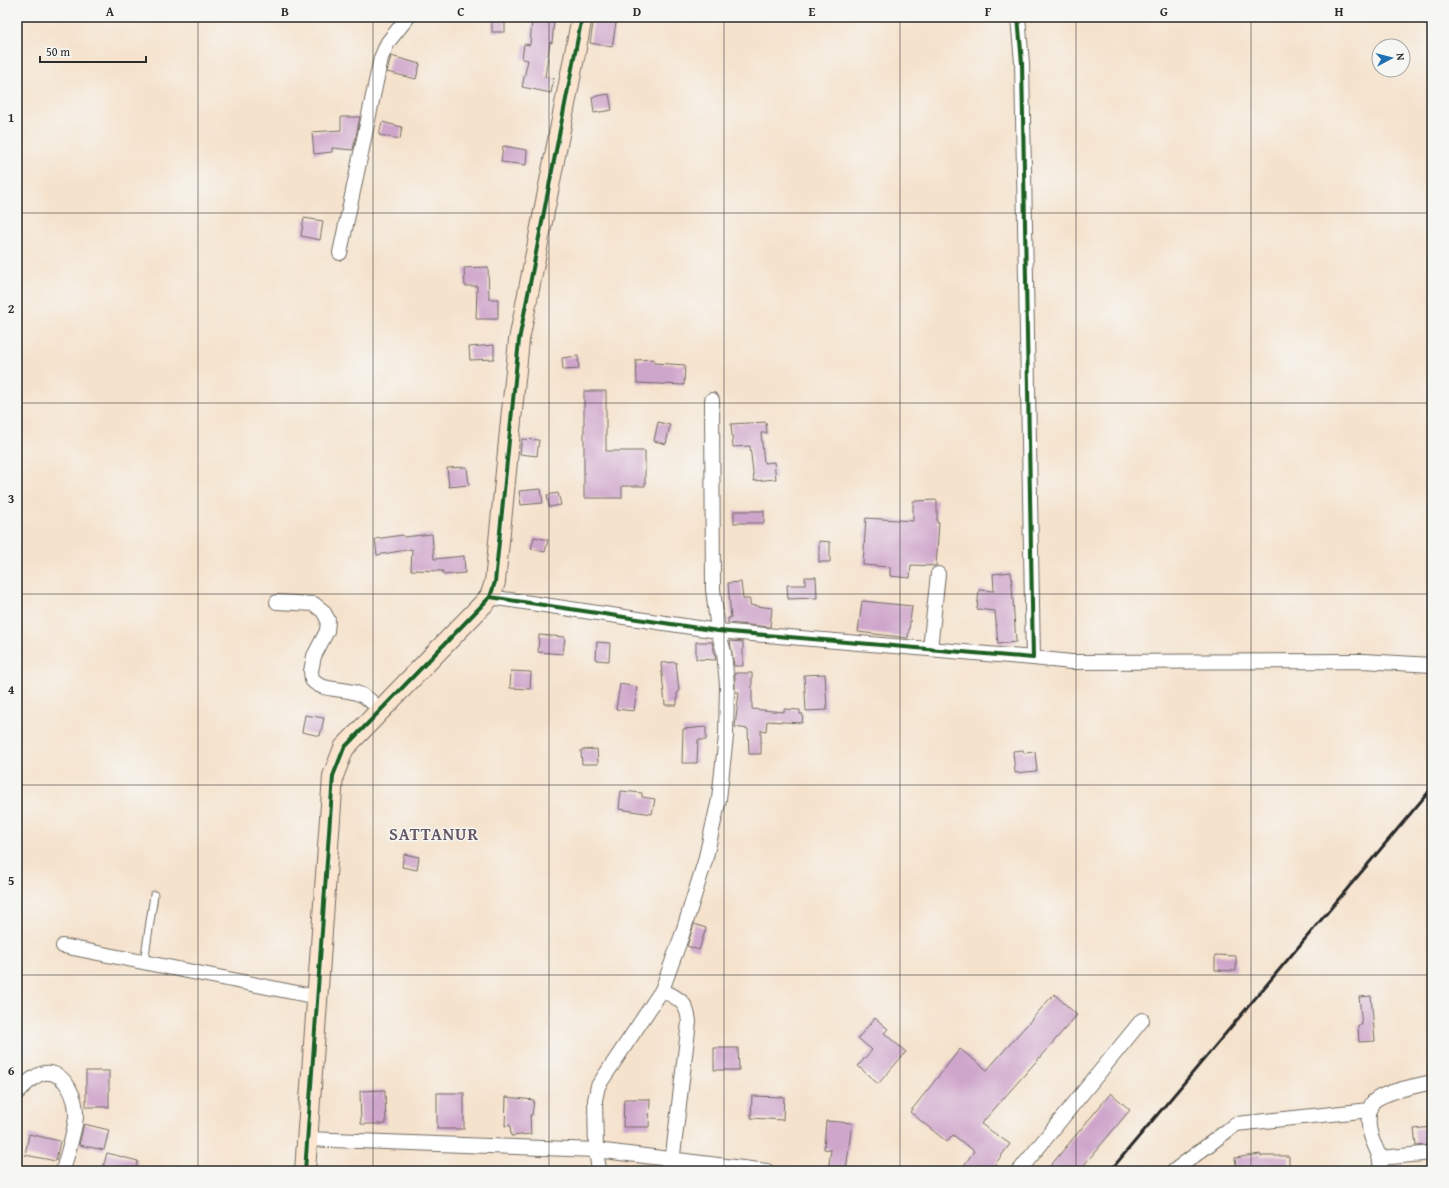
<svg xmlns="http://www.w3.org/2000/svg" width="1449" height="1188" viewBox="0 0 1449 1188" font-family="'Gentium Book Plus',serif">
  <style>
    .building { fill: #cfa6cb }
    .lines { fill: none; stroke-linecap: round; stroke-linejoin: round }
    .lane-casing { stroke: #726b63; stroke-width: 9 }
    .street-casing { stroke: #726b63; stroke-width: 16 }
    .secondary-casing { stroke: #726b63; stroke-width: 22 }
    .lane { stroke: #fff; stroke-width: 7 }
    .street { stroke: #fff; stroke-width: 14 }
    .secondary { stroke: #fbe5cf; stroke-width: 20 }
    .rail { stroke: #2b2b2b; stroke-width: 3 }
    .cycleway-casing { stroke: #f6f6f2; stroke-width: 6 }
    .cycleway { stroke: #1b5e20; stroke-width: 4 }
    .grid { fill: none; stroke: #2b2b2b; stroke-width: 1; stroke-opacity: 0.55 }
    .labels { text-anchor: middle; stroke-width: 3; stroke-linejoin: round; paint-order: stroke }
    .district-label { font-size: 17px; font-weight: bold; letter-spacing: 1px; fill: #645663; stroke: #f6f6f2 }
    .neatline { fill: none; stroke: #2b2b2b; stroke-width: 1.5 }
    .grid-label { font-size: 13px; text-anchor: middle; font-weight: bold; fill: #2b2b2b }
  </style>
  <rect width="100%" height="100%" fill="#f6f6f2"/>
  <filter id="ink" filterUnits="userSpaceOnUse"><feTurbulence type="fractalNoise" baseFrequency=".025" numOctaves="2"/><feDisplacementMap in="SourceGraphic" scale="8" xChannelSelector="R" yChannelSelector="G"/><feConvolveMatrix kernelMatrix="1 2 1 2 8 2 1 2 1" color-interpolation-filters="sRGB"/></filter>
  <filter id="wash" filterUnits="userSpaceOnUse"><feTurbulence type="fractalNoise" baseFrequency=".012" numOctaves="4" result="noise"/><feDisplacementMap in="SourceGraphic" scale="16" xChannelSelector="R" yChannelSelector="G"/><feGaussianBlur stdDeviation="0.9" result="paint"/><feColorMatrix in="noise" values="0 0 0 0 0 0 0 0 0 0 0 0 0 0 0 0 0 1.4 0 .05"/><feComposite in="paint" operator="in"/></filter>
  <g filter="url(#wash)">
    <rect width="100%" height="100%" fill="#f5e2cc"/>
    <g id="blocks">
      <g class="building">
        <rect x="492" y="17" width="13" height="15"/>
        <polygon points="605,17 617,17 612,47 590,43 594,18 605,19"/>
        <polygon points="532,20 554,21 552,43 550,42 545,77 554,78 551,93 522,87 528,60 522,59 524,44 530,45"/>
        <polygon points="391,56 420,64 416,79 387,72"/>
        <polygon points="609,94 612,110 594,113 592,97"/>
        <polygon points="341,117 360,117 353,150 332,148 332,152 314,154 312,132 341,130"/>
        <polygon points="382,122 402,127 400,139 379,135"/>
        <polygon points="503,146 527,150 526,165 501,162"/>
        <polygon points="304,218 323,221 320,240 301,236"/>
        <polygon points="488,267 489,299 498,299 498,319 476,319 477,286 465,286 464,268"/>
        <polygon points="494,345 494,359 470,360 469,347"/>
        <polygon points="578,356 579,369 563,370 562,358"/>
        <polygon points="654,359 654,363 685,365 684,385 637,383 636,360"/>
        <polygon points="584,391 606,391 606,451 645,451 645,486 622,486 622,498 584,498"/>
        <polygon points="658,422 670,425 666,444 654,441"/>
        <polygon points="766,422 767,433 761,433 764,463 774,462 776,479 754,481 750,446 733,447 731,424"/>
        <polygon points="522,439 539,440 537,456 520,454"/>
        <polygon points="467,467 469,485 449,487 447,468"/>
        <polygon points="541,489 543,503 521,505 519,491"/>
        <polygon points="558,493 561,505 549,507 547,495"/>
        <polygon points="937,500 937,523 939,523 936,566 911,565 910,578 890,576 890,567 863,565 866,518 913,521 913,501"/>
        <rect x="734" y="511" width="30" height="12"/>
        <polygon points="432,534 434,559 464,556 465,573 443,575 443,571 411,570 412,549 377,555 375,539 403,535 404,537"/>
        <polygon points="534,537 548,540 545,552 531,549"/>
        <polygon points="819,541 830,542 830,562 819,562"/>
        <polygon points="1011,572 1016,642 998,644 995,611 977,609 979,590 994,591 993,574"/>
        <polygon points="805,577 816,577 817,598 788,599 787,585 805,585"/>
        <polygon points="741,582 743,599 750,599 750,605 772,608 770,627 728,623 728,618 731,618 728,583"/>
        <polygon points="862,601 912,606 908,638 858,632"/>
        <polygon points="539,635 565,637 563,654 538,652"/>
        <polygon points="730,641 743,642 743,666 734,666"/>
        <polygon points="597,642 610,643 609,661 596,660"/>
        <polygon points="696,642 712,642 716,660 696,659"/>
        <polygon points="676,662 679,692 677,693 677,705 665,705 661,663"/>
        <polygon points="511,671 531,672 530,689 510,688"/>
        <polygon points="735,673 752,673 752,709 784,712 784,709 800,710 800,714 803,714 802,723 767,721 766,731 761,730 761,754 749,754 748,729 735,727 739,692 735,692"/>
        <polygon points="825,674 827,710 806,711 804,675"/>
        <polygon points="620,684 637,687 634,711 616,709"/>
        <polygon points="305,715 324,718 320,736 302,732"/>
        <polygon points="706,727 706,740 698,740 697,763 682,763 683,729"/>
        <polygon points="597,749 598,764 582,764 581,750"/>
        <polygon points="1023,750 1024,753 1035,752 1037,771 1015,773 1013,751"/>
        <polygon points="621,791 642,793 642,797 655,799 652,814 619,809"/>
        <polygon points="404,854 419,857 417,870 402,867"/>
        <polygon points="694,924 706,928 699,950 687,946"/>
        <polygon points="1215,955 1236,956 1236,971 1215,970"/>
        <polygon points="1054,994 1077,1015 981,1124 1010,1144 990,1171 960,1171 974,1151 953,1135 947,1142 910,1112 960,1049 987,1070"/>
        <polygon points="1371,996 1375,1041 1359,1042 1358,1025 1362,1025 1359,997"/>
        <polygon points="875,1018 888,1029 884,1033 906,1052 878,1084 858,1066 872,1050 858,1038"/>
        <polygon points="714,1048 738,1048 739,1070 714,1070"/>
        <rect x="86" y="1071" width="23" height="36"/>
        <polygon points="385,1090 386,1124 361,1124 360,1091"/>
        <rect x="437" y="1093" width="27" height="36"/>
        <polygon points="1111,1093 1130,1110 1079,1171 1046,1171"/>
        <polygon points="752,1096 784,1097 783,1120 751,1118"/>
        <polygon points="506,1097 534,1100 532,1115 530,1115 531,1134 511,1136 510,1125 505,1126"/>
        <polygon points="624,1099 650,1099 649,1127 623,1127"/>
        <polygon points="826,1121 852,1123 846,1171 828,1171 831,1150 824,1149"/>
        <polygon points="84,1124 109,1130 104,1150 79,1145"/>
        <polygon points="1432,1127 1432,1145 1416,1146 1414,1129"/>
        <polygon points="29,1134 60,1141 56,1161 25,1155"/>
        <polygon points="107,1153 138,1161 135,1171 102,1171"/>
        <polygon points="1260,1154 1261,1156 1289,1156 1289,1171 1237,1171 1235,1158"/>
      </g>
    </g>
  </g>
  <g filter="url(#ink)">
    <use href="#blocks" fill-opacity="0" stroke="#726b63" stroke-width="1"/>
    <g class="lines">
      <defs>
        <polyline id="lane" points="144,962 154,895"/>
        <g id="street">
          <polyline points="340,253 381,58 388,42 408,17"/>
          <polyline points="490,597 718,631 1033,658 1022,63 1018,17"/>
          <path d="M277,602L314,604L323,611L328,620L327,631L314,656L311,671L312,680C323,692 343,687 359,694C368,697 374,704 380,711"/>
          <polyline points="930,649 938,574"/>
          <polyline points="1033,658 1071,662 1363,661 1432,665"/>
          <polyline points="63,946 317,997"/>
          <path d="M662,990C679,999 687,1001 689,1022L671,1171"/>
          <path d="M17,1093C24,1086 34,1075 44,1073C66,1070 77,1100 76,1117C74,1135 67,1154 63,1171"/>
          <polyline points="307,1139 596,1150 767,1171"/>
          <polyline points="1381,1158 1432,1153"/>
          <polyline points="599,1171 596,1150 595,1100 598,1086 662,990 682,935 705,861 719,799 726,736 727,685 724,652 718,631 713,589 712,400"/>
          <polyline points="1019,1171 1142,1020"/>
          <polyline points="1174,1171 1236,1124 1370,1110"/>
          <path d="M1381,1171C1381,1153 1374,1148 1370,1132C1368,1125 1368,1108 1373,1102C1383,1091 1417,1086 1432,1082"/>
        </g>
        <polyline id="secondary" points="305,1171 333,776 344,748 490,597 495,582 519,340 582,17"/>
      </defs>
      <use href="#lane" class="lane-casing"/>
      <use href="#street" class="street-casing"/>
      <use href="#secondary" class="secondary-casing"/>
      <use href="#lane" class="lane"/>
      <use href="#street" class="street"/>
      <use href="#secondary" class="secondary"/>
      <polyline class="rail" points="1110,1171 1432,788"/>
      <defs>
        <g id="cycleway">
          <polyline points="490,597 718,631 1033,658 1022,63 1018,17"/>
          <polyline points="305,1171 333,776 344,748 490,597 495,582 519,340 582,17"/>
        </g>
      </defs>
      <use href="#cycleway" class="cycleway-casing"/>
      <use href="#cycleway" class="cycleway"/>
    </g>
  </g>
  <path class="grid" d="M198,17V1171M373,17V1171M549,17V1171M724,17V1171M900,17V1171M1076,17V1171M1251,17V1171M17,213H1432M17,403H1432M17,594H1432M17,785H1432M17,975H1432"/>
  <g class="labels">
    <g class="district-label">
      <text x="434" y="840">SATTANUR</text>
    </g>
  </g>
  <rect width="1449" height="1188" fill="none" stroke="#f6f6f2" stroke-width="44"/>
  <g transform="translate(1391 58) rotate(83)"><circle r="19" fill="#f6f6f2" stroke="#a5a5a2"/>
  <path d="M0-3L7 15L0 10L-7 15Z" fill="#1f6fb2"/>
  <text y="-6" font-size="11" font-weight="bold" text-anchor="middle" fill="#2b2b2b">N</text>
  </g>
  <path d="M40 56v6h106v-6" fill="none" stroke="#2b2b2b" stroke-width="2"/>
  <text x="46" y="56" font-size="12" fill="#2b2b2b" stroke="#f6f6f2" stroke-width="3" paint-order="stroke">50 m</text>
  <rect x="22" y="22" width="1405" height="1144" class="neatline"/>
  <g class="grid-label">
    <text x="110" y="16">A</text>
    <text x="285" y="16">B</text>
    <text x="461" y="16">C</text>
    <text x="637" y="16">D</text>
    <text x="812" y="16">E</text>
    <text x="988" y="16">F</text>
    <text x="1164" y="16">G</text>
    <text x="1339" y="16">H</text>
    <text x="11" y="122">1</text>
    <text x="11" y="313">2</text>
    <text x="11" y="503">3</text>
    <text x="11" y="694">4</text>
    <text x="11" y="885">5</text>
    <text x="11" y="1075">6</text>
  </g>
</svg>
